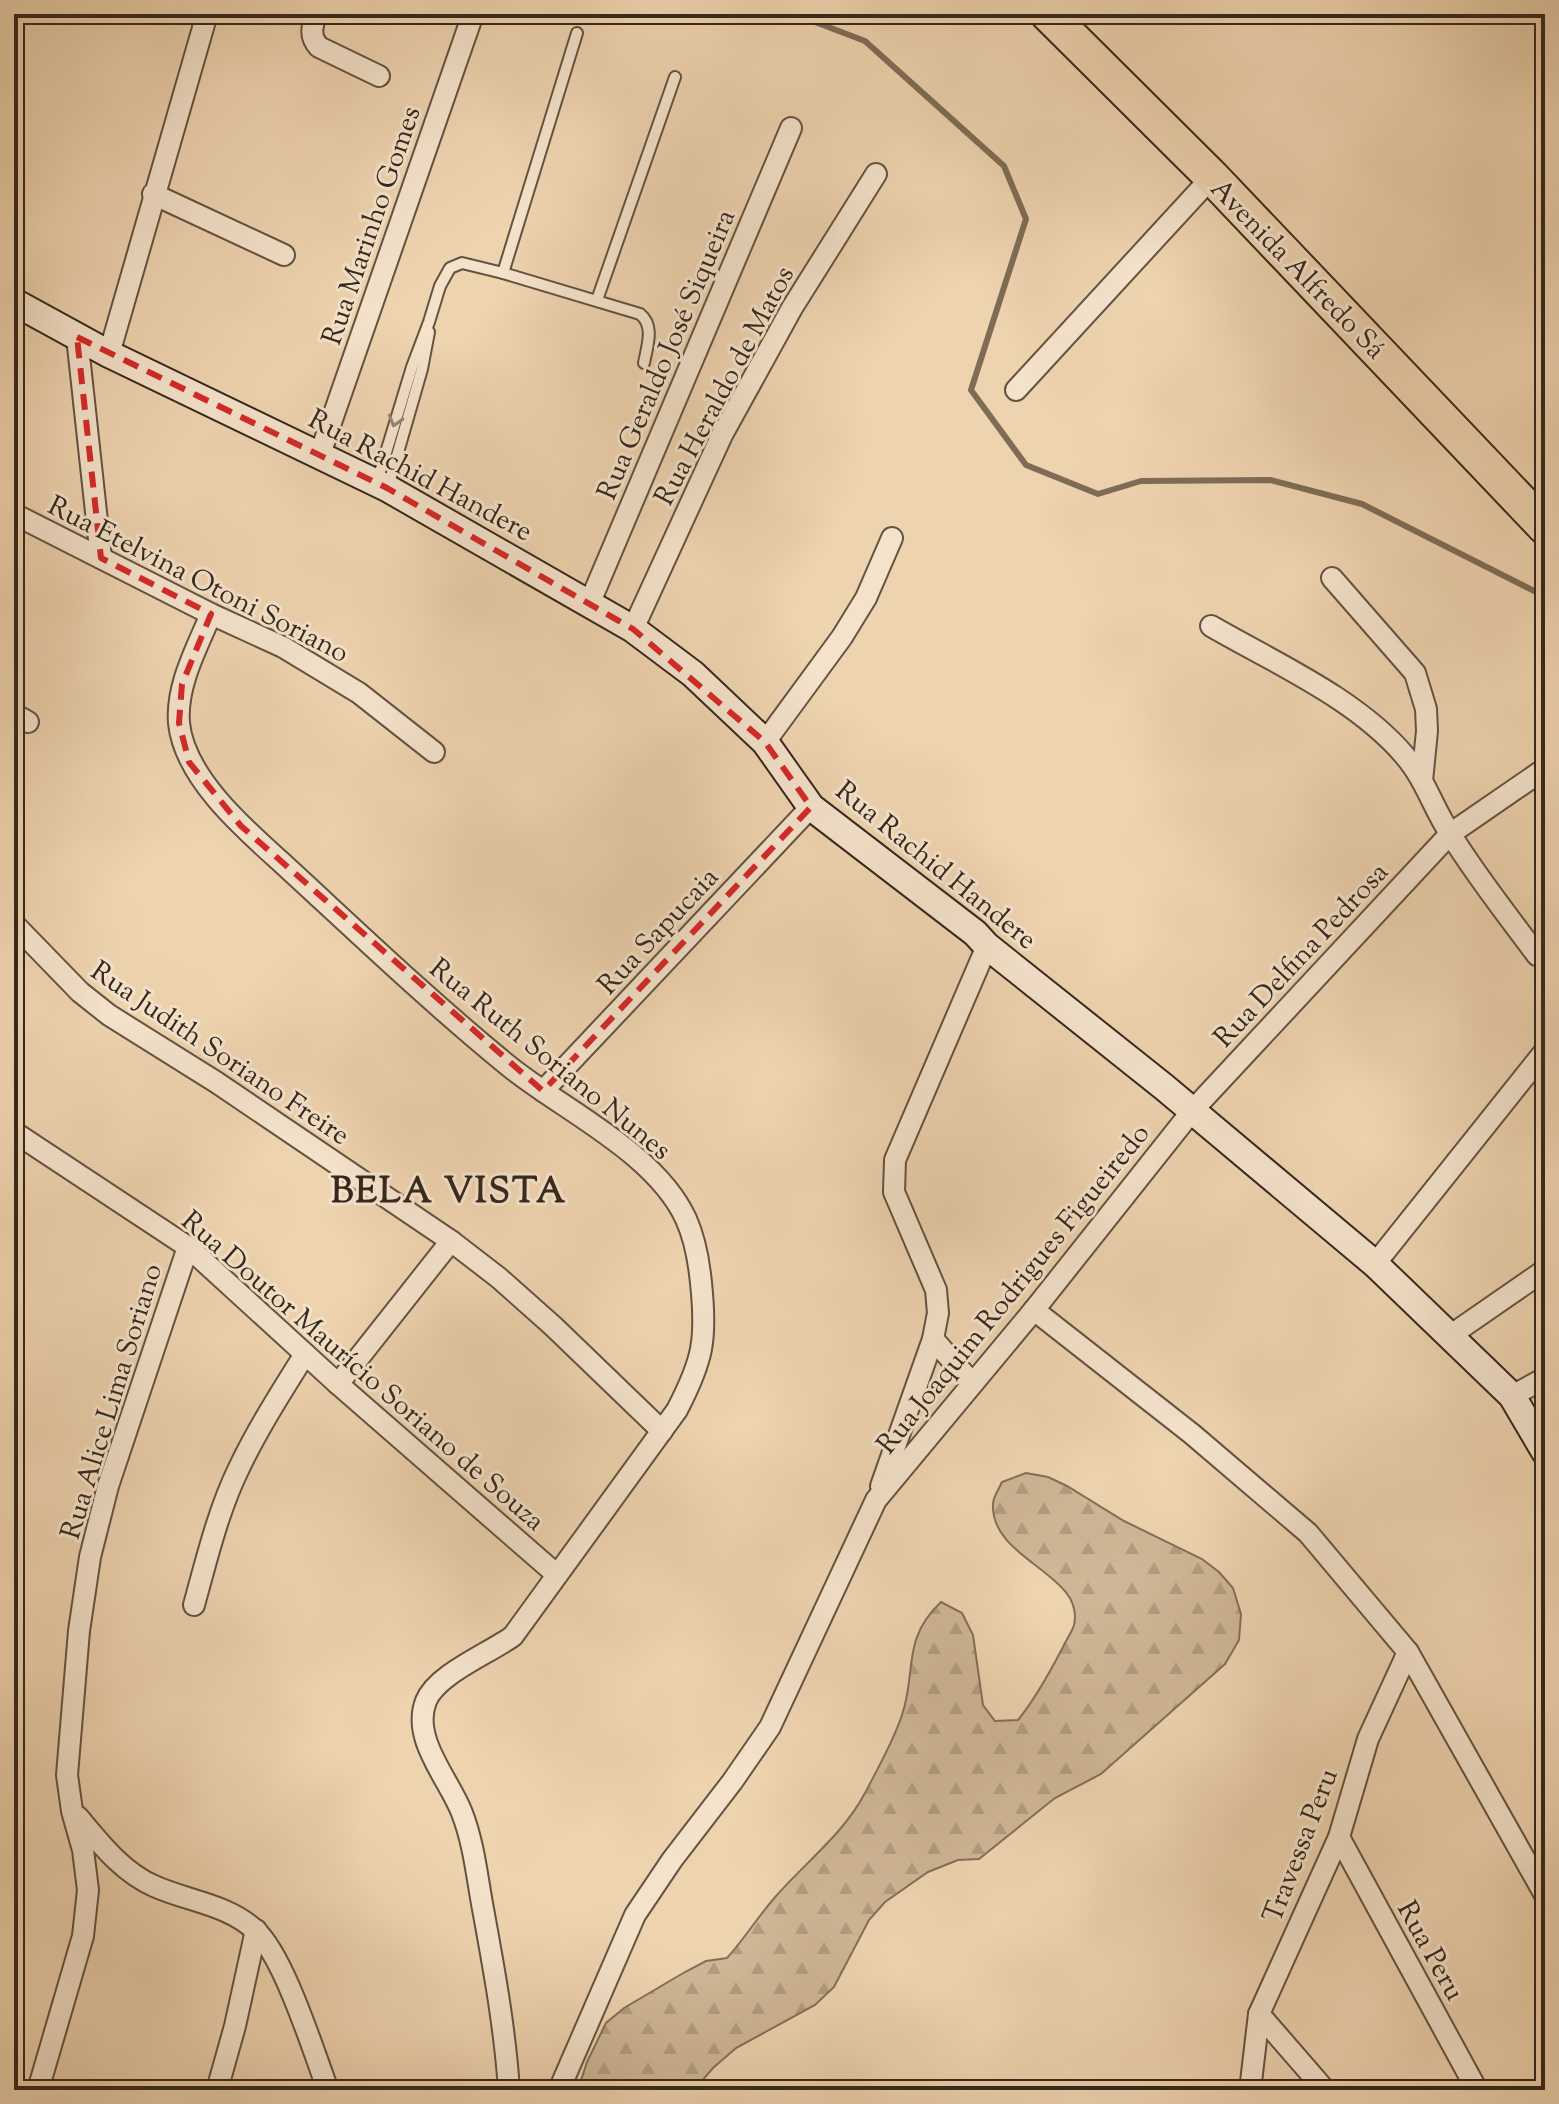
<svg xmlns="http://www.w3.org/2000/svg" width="1559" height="2104" viewBox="0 0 1559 2104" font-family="'Sorts Mill Goudy',serif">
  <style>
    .forest { fill: url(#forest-firs); stroke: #826f59; stroke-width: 2 }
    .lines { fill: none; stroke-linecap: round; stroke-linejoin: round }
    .stream { stroke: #7e6c56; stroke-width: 6 }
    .lane-casing { stroke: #635341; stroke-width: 14 }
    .street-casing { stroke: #635341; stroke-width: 24 }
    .secondary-casing { stroke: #35281c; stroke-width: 30 }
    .highway-casing { stroke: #35281c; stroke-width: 38 }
    .lane { stroke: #f4e2cb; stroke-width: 10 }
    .street { stroke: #f4e2cb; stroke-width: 20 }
    .secondary { stroke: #f4e2cb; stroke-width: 26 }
    .highway { stroke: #eed3af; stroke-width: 34 }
    .oneway { stroke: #948574 }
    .marked { fill: none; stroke: #d62828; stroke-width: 6; stroke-dasharray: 16 10; stroke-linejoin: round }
    .labels { text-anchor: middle; stroke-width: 6; stroke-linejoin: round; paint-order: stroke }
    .street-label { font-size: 28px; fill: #35281c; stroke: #f4e2cb }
    .district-label { font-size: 36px; font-weight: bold; letter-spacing: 2px; fill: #35281c; stroke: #f4e2cb }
  </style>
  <defs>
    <pattern id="forest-firs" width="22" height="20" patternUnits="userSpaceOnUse" patternTransform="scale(2)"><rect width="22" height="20" fill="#cfb696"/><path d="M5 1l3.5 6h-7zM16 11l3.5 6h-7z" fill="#b29c81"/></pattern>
  </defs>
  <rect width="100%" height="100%" fill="#eed3af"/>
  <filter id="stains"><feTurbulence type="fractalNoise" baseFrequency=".0025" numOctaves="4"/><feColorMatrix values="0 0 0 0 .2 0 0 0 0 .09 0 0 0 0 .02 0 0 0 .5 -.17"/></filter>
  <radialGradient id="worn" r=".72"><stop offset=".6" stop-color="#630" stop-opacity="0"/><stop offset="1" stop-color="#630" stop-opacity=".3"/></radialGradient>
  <path class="forest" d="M1026,1473L1048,1477L1067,1486L1124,1521L1202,1559L1219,1572L1233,1588L1241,1614L1239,1640L1225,1664L1101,1774L1055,1798L979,1859L958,1860L928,1872L885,1902L869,1920L834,1987L815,2005L736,2048L713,2068L694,2090H578L587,2062L606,2023L624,2008L685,1972L706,1961L727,1958C745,1938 759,1915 777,1895C806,1862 844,1833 865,1793C878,1768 893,1742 902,1715C917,1671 901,1640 941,1602L962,1613L973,1635L983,1705L995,1721L1018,1720C1036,1698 1050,1672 1063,1647C1066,1640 1072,1632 1074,1625C1086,1574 990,1560 993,1504C993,1497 999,1489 1002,1482Z"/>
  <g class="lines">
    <polyline class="stream" points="794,14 865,41 1004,166 1026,219 971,390 1026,465 1098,494 1141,481 1270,480 1362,504 1542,595 1545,601"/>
    <defs>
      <g id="lane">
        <polyline points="503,273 577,33"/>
        <polyline points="597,300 675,77"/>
        <path d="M377,482L412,367L429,322L440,286L450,268L462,263L503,273L640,314C655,326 647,346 644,363"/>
        <polyline points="388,487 422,369 429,332"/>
      </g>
      <g id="street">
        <path d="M316,14C312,27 309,36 319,47L379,76"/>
        <polyline points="153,194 284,255"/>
        <polyline points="77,337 101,558"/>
        <polyline points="109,354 207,14"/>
        <polyline points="1016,390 1212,177"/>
        <polyline points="320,454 473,14"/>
        <polyline points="14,514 211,614 283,647 359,693 434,752"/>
        <polyline points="1332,578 1415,673 1426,709 1427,731 1422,781"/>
        <polyline points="590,602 791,128"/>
        <path d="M211,614C197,648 176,685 179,723C184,776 242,827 280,861C354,929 427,999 505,1063C560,1109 655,1151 686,1219C695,1239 699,1262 701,1283C707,1340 703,1360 677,1410L513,1636C488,1654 437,1674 426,1701C411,1739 449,1779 462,1813C474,1844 477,1877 483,1909C494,1969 505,2029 509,2090"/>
        <path d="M1211,626C1275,663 1357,699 1405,756C1425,779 1434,810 1451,835C1477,877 1508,916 1537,955"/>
        <polyline points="633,629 722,435 792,308 876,174"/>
        <polyline points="14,714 28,722"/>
        <polyline points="765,742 842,637 866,598 892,538"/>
        <polyline points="14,924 80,992 109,1015 216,1082 451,1241 499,1278 553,1326 662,1431"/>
        <polyline points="543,1091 811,807"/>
        <polyline points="14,1132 188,1247 338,1384 556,1574"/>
        <polyline points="1375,1264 1545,1051"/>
        <polyline points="1034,1310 1192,1434 1308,1533 1408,1652 1545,1895"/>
        <polyline points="1451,1335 1545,1270"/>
        <polyline points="972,1383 933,1339 938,1313 936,1290 894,1192 895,1160 987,946"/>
        <polyline points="338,1384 451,1241"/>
        <polyline points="1512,1396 1545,1378"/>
        <polyline points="881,1486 933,1339"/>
        <path d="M194,1605C207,1558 218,1511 239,1468C258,1428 282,1391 305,1354"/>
        <path d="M78,1817C100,1843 122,1872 154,1886C187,1901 227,1904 255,1930C284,1956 313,2050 328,2090"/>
        <polyline points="1339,1837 1477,2090"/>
        <polyline points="1259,2014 1325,2090"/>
        <polyline points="38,2090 83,1936 88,1890 83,1850 72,1811 67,1775 79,1631 90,1557 108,1486 188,1247"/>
        <polyline points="217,2090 235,2026 256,1930"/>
        <polyline points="559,2090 635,1915 672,1860 732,1782 770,1727 876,1500 1034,1310 1192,1111 1450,834 1543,770"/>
        <polyline points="1254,2090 1251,2082 1259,2014 1339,1837 1368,1739 1408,1652"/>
      </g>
      <polyline id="secondary" points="14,302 109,354 387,488 633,629 693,674 765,742 811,807 975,933 987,946 1164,1087 1375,1264 1512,1396 1545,1452"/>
      <polyline id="highway" points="1048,14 1212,177 1545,527"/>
    </defs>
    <use href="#lane" class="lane-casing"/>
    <use href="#street" class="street-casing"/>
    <use href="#secondary" class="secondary-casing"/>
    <use href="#highway" class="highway-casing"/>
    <use href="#lane" class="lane"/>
    <use href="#street" class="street"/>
    <use href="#secondary" class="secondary"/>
    <use href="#highway" class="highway"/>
  </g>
  <defs><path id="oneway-chevron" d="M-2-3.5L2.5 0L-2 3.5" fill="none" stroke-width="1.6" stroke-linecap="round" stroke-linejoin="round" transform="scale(2)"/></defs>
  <use class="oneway" href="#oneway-chevron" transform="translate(395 421) rotate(106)"/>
  <path class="marked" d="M77,337L387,488L633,629L765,742L811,807L543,1091L241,826L189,762L179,723L182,684L211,614L101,558Z"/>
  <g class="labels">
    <g class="street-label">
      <text transform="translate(370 225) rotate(-71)" y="10">Rua Marinho Gomes</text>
      <text transform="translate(1299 268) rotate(46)" y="10">Avenida Alfredo Sá</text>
      <text transform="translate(665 354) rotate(-67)" y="10">Rua Geraldo José Siqueira</text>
      <text transform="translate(723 385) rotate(-62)" y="10">Rua Heraldo de Matos</text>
      <text transform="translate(421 474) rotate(28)" y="10">Rua Rachid Handere</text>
      <text transform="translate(199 578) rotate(27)" y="10">Rua Etelvina Otoni Soriano</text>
      <text transform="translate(937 864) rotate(39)" y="10">Rua Rachid Handere</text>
      <text transform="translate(657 930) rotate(-47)" y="10">Rua Sapucaia</text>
      <text transform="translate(1300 954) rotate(-47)" y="10">Rua Delfina Pedrosa</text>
      <text transform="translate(221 1052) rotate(34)" y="10">Rua Judith Soriano Freire</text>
      <text transform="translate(551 1058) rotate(39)" y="10">Rua Ruth Soriano Nunes</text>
      <text transform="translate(1012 1288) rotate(-51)" y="10">Rua Joaquim Rodrigues Figueiredo</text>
      <text transform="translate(364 1370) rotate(41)" y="10">Rua Doutor Maurício Soriano de Souza</text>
      <text transform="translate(110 1401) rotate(-73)" y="10">Rua Alice Lima Soriano</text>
      <text transform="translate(1299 1845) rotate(-69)" y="10">Travessa Peru</text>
      <text transform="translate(1432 1950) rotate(61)" y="10">Rua Peru</text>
    </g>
    <g class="district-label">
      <text x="449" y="1202">BELA VISTA</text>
    </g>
  </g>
  <rect width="1559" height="2104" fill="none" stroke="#eed3af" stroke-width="48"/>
  <rect x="16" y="16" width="1527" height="2072" fill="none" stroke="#35281c" stroke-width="4"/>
  <rect x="24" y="24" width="1511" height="2056" fill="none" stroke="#35281c" stroke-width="2"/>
  <rect width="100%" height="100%" filter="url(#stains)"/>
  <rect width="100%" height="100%" fill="url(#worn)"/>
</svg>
